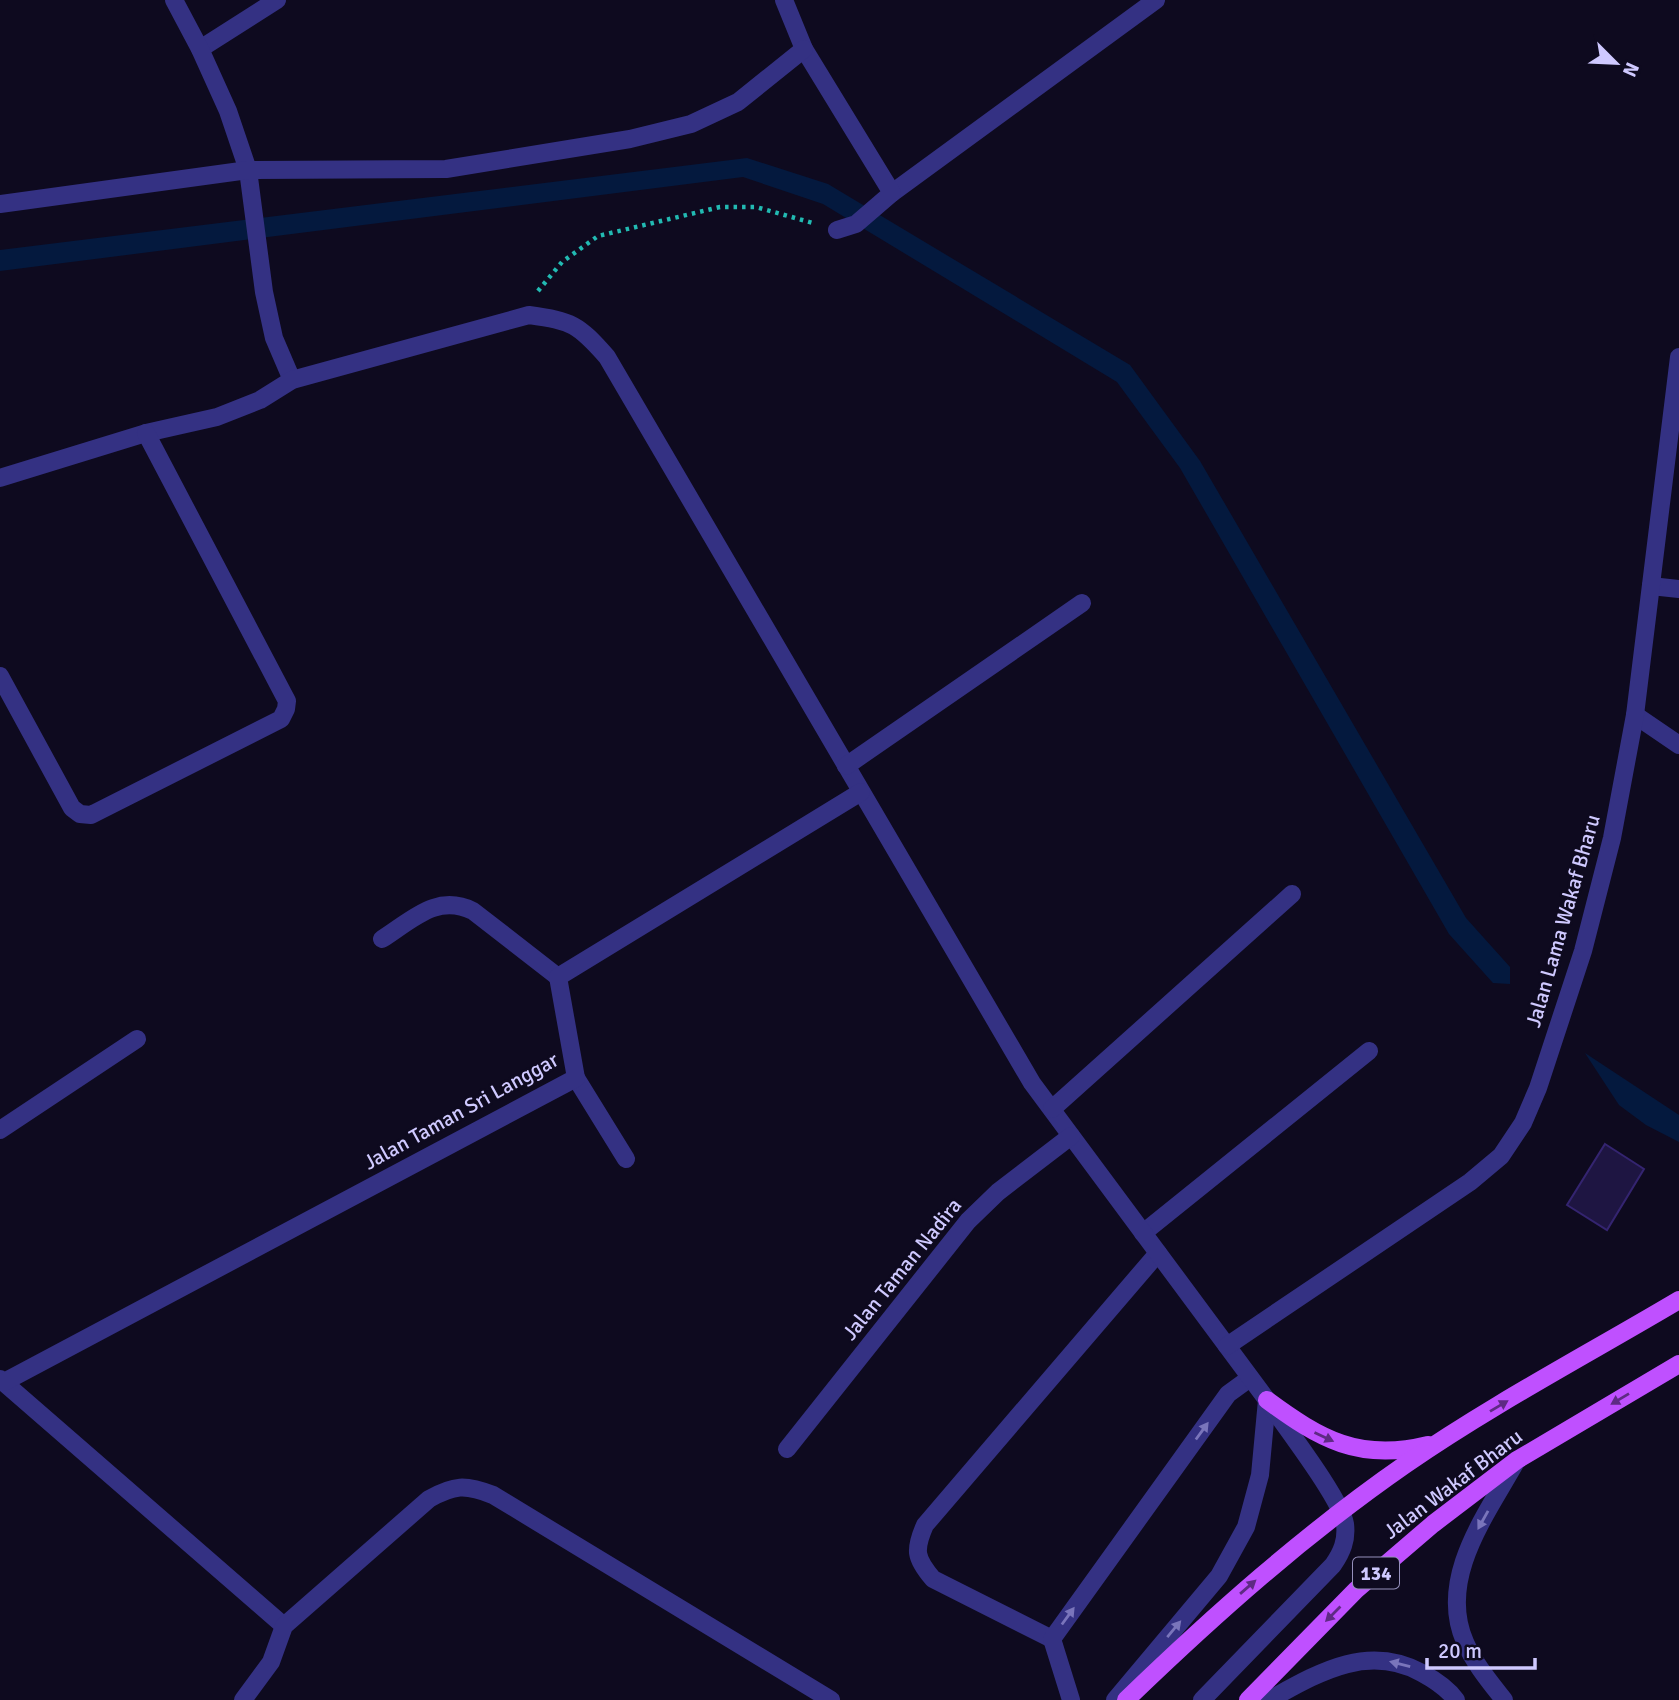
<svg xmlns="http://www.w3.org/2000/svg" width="1679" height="1700" viewBox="0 0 1679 1700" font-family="Signika,sans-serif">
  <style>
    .water { fill: #04193e }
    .building { fill: #1e1542; stroke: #342470; stroke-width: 2 }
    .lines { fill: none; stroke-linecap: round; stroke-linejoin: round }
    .path { stroke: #22bab2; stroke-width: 4.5; stroke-dasharray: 3.5 5; stroke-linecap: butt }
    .service { stroke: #343183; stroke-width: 18 }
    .minor { stroke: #343183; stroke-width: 18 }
    .tertiary { stroke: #343183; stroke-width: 18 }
    .primary { stroke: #bf50ff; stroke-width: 18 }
    .oneway { fill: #5e2a84 }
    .oneway2 { fill: #7a75bb }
    .labels { text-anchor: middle; stroke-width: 5; stroke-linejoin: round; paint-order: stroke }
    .shield { fill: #0e0a1f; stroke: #9590bc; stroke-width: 2 }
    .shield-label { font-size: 19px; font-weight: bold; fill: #cfc9ff }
    .street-label { font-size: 21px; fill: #cfc9ff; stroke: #0e0a1f }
  </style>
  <rect width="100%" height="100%" fill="#0e0a1f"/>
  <g class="water">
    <polygon points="747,158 828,184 1130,365 1200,461 1466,918 1510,967 1510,984 1493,983 1449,934 1180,468 1117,382 823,204 743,177 0,271 0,250"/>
    <polygon points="1585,1053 1679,1115 1679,1142 1646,1125 1619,1105"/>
  </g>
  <polygon class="building" points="1605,1144 1644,1169 1607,1230 1567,1205"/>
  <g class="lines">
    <polyline class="path" points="538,291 562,262 598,236 720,207 756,207 813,223"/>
    <g class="service">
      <polyline points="200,49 277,0"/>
      <polyline points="892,193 1156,0"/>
      <polyline points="1635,715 1679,745"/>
      <polyline points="1143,1233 1369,1051"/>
      <path d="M1052,1639L933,1579C915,1558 914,1550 925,1525L1158,1253"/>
      <polyline points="1071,1700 1052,1639 1228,1394 1250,1378"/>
    </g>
    <g class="minor">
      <polyline points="174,0 200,49 228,111 248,170 264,292 274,338 292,380"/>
      <polyline points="784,0 804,49 892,193 856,224 837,230"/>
      <polyline points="0,204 248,170 446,169 630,139 691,124 738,102 804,49"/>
      <path d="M0,478L146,433L217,417L260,400L292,380L529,315C572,321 578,324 607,357L1032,1083L1267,1400"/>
      <polyline points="1651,586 1679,589"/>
      <polyline points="0,676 72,808 80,814 91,815 281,719 286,709 287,701 146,433"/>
      <polyline points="846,766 1082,603"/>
      <path d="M382,939C412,920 437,893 473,911L558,977"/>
      <polyline points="576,1078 626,1159"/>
      <polyline points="1052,1109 1292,894"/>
      <polyline points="0,1130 137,1039"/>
      <polyline points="0,1379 284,1626"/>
      <polyline points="4,1382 576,1078 558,977 861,792"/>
      <polyline points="787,1449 968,1221 998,1192 1071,1136"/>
      <path d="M243,1700L271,1662L284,1626L429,1499C454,1485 465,1484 493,1495L831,1700"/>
    </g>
    <g class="tertiary">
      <polyline points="1227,1346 1470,1182 1501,1156 1523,1123 1538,1088 1583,951 1612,838 1635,715 1679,357"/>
      <polyline points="1115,1700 1219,1576 1246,1527 1260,1475 1267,1400"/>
      <path d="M1202,1700L1333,1565C1342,1552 1347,1540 1345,1524C1341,1499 1286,1428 1269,1403"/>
      <path d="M1269,1700C1318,1673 1367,1643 1422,1673C1435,1680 1448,1689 1456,1700"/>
      <path d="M1504,1700C1490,1682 1474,1663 1465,1642C1437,1578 1487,1514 1517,1460"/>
    </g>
    <g class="primary">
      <path d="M1267,1400C1320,1439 1359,1462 1428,1445"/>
      <path d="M1126,1700C1214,1615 1305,1534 1406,1464C1493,1404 1588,1354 1679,1300"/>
      <polyline points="1248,1700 1356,1590 1433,1524 1517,1460 1679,1364"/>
    </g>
  </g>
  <defs><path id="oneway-solid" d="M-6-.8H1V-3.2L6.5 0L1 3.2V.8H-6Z" transform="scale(1.75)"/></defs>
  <g class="oneway">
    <use href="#oneway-solid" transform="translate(1620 1399) rotate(149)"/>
    <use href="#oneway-solid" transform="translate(1499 1406) rotate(-31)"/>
    <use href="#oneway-solid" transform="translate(1324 1437) rotate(25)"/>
    <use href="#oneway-solid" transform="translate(1248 1587) rotate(-41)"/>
    <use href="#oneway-solid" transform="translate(1333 1614) rotate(135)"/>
  </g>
  <g class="oneway2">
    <use href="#oneway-solid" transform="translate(1202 1431) rotate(-54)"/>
    <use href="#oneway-solid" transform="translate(1483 1520) rotate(119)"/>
    <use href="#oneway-solid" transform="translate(1068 1616) rotate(-54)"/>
    <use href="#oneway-solid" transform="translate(1174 1629) rotate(-50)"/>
    <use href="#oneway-solid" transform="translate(1400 1664) rotate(-166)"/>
  </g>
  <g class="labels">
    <rect class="shield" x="1353" y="1557.5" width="46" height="31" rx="5"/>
    <g class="shield-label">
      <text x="1376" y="1580">134</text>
    </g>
    <g class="street-label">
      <text transform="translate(1563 921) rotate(-74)" y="7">Jalan Lama Wakaf Bharu</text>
      <text transform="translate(461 1111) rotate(-29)" y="7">Jalan Taman Sri Langgar</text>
      <text transform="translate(902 1269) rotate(-51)" y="7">Jalan Taman Nadira</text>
      <text transform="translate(1453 1484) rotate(-37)" y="7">Jalan Wakaf Bharu</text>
    </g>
  </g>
  <g transform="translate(1616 63) rotate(114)" stroke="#0e0a1f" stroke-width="5" paint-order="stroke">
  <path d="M0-5L12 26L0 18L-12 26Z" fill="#cfc9ff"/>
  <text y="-10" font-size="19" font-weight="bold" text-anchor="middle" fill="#cfc9ff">N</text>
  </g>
  <path d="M1427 1658v10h108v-10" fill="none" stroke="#cfc9ff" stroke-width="3.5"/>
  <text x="1438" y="1658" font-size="21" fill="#cfc9ff" stroke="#0e0a1f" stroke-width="5" paint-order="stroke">20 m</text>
</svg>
